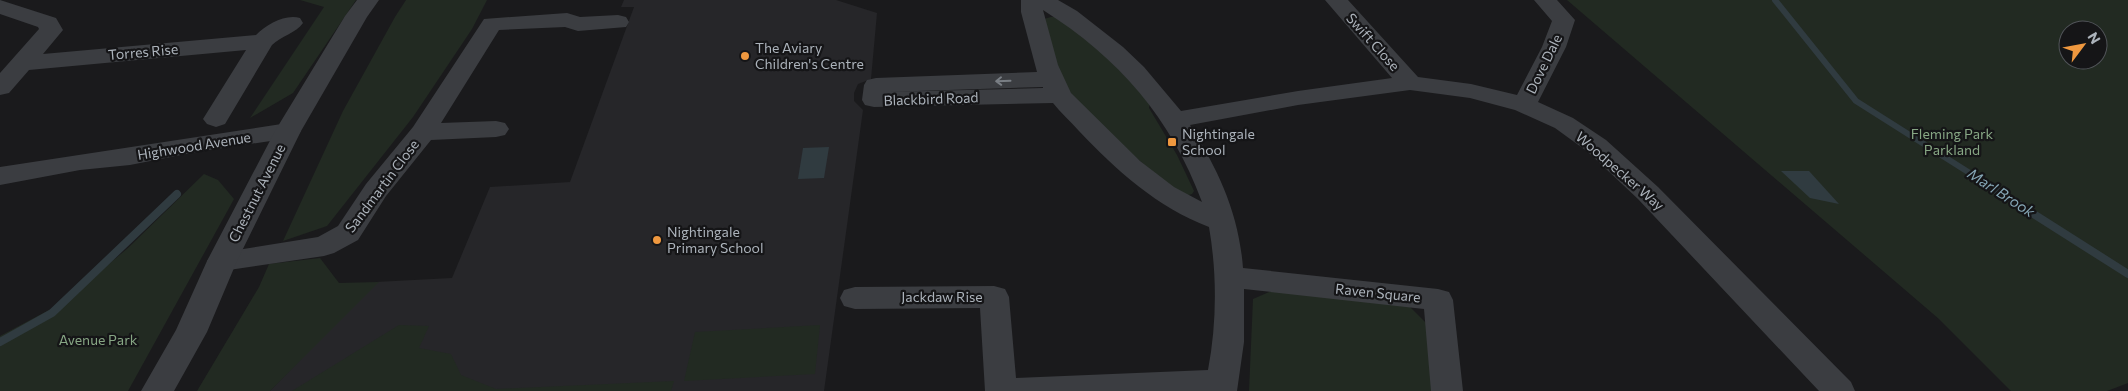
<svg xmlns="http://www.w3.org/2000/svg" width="2128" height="391" viewBox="0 0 2128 391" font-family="Commissioner,sans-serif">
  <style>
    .built { fill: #262629 }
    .green { fill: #222a22; fill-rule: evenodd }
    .water { fill: #303b40 }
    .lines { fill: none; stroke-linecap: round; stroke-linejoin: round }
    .stream-far1 { stroke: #303b40; stroke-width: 6 }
    .stream { stroke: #303b40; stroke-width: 8 }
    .minor { fill: #3b3d41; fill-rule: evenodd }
    .tertiary { fill: #3b3d41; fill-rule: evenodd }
    .oneway { stroke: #797e84 }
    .poi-dot { fill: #ef983f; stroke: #151517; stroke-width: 2 }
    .labels { text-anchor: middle; stroke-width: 4.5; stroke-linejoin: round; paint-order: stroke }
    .street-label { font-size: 14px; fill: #acb3bb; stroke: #151517 }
    .poi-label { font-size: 14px; fill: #acb3bb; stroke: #151517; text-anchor: start }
    .park-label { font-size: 14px; fill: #87a684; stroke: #151517 }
    .water-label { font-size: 15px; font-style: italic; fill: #85a6b5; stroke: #151517 }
  </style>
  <rect width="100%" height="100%" fill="#1a1a1c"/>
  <polygon class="built" points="624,0 836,0 877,13 871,79 858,84 854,93 854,101 863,110 824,391 270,391 376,282 452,278 490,187 570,182 634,7 621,7"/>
  <g class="green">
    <polygon points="300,0 356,0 293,93 250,118 324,7"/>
    <polygon points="406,0 487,0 472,29 413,117 327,226 283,241 343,111 395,17"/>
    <path d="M1567,0H2128V383L2107,391H2011L1939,319ZM2068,30H2098V60H2068Z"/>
    <polygon points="1051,17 1055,17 1095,45 1150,102 1149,108 1177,155 1194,191 1192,194 1182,197 1085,114 1059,76 1044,19"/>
    <polygon points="204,174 218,180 234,199 128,391 0,391 0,336 64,302 128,248"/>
    <polygon points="320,258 339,283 379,282 270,391 197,391 259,287 269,264"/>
    <polygon points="1274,290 1409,306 1429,326 1435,391 1249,391 1253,299"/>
    <polygon points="399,325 429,326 419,348 451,354 461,375 496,389 674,381 671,391 292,391"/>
    <polygon points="820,325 815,374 684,381 695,332"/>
  </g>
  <g class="water">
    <polygon points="829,147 824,178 798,179 803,148"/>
    <polygon points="1781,171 1809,171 1839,204 1810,198"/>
  </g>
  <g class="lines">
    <polyline class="stream-far1" points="1775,0 1856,101 1976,177"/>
    <g class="stream">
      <polyline points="1974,176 2128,274"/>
      <polyline points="0,342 52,313 177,194"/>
    </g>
    <g class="minor">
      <path d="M0,0L56,18L63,30L43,54L256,35C267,24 285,14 300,18L303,23C296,33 281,36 272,45L225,124L216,127L207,124L203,119L246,50L29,70L9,93L0,95V73L39,29L38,27L0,14Z"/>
      <path d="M1021,0H1058L1077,11L1123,47L1144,67L1181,111L1298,91L1392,78L1325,0H1348L1418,77L1471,84L1517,95L1542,47L1552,21L1534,0H1557L1575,20L1566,47L1538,102L1573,118L1606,140L1658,187L1851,382L1855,391H1819L1638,199L1588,152L1555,128L1515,110L1470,98L1410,90L1298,105L1190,125C1219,171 1239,214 1243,268L1438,289L1449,292L1453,300L1463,391H1431L1424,309L1244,289V342L1237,391H985L980,308L855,309L844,306L840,298L844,290L855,287L994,286L1005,289L1009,297L1016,378L1208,370C1217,323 1217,273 1209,227C1157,207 1117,171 1079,131C1070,121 1061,113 1053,103L874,107L865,105L862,100L864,85L867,80L876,78L1037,72L1021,12ZM1043,10C1119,58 1171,118 1202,202L1174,187L1140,161L1071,93L1058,65ZM1043,87V88L887,92Z"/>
      <polygon points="567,13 580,17 618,15 626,17 629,22 626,27 578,31 565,27 499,30 441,123 496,121 505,123 509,129 505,135 496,137 431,140 386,196 358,240 334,253 324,256 222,271 212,268 207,261 212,254 318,237 338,226 366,184 413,127 484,19"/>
      <polygon points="288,123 297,125 301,131 297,137 196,152 130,165 80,170 0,185 0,167"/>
    </g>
    <polygon class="tertiary" points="357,0 379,0 367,17 301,131 237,261 207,332 174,391 141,391 176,330 207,261 275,131 345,16"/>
  </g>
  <defs><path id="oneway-shaft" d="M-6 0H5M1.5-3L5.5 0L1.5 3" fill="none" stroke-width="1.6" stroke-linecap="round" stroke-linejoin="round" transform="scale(1.25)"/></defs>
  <use class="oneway" href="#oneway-shaft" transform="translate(1003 81) rotate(178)"/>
  <g class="poi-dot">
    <circle cx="745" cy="56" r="5"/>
    <rect x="1167" y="137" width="10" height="10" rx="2.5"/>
    <circle cx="657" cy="240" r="5"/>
  </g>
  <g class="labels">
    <g class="street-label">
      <text transform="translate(1373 42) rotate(48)" y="5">Swift Close</text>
      <text transform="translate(143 52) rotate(-5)" y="5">Torres Rise</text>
      <text transform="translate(1544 64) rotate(-64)" y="5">Dove Dale</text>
      <text transform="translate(931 99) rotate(-2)" y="5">Blackbird Road</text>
      <text transform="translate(194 146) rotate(-9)" y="5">Highwood Avenue</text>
      <text transform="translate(1620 171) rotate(41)" y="5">Woodpecker Way</text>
      <text transform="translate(382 186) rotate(-53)" y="5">Sandmartin Close</text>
      <text transform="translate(257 193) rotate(-63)" y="5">Chestnut Avenue</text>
      <text transform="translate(1378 293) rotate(6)" y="5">Raven Square</text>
      <text x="942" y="302">Jackdaw Rise</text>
    </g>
    <g class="poi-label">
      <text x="755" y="53">The Aviary<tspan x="755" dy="16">Children's Centre</tspan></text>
      <text x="1182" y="139">Nightingale<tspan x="1182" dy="16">School</tspan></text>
      <text x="667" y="237">Nightingale<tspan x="667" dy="16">Primary School</tspan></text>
    </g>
    <g class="park-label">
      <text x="1952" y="139">Fleming Park<tspan x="1952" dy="16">Parkland</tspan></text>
      <text x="98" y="345">Avenue Park</text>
    </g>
    <g class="water-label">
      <text transform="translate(2001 193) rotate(33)" y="5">Marl Brook</text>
    </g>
  </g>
  <g transform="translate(2083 45) rotate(58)"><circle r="24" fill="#151517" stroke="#515459"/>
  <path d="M0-4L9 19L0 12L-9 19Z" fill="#ef983f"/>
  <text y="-8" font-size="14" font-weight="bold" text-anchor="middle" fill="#acb3bb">N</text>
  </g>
</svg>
